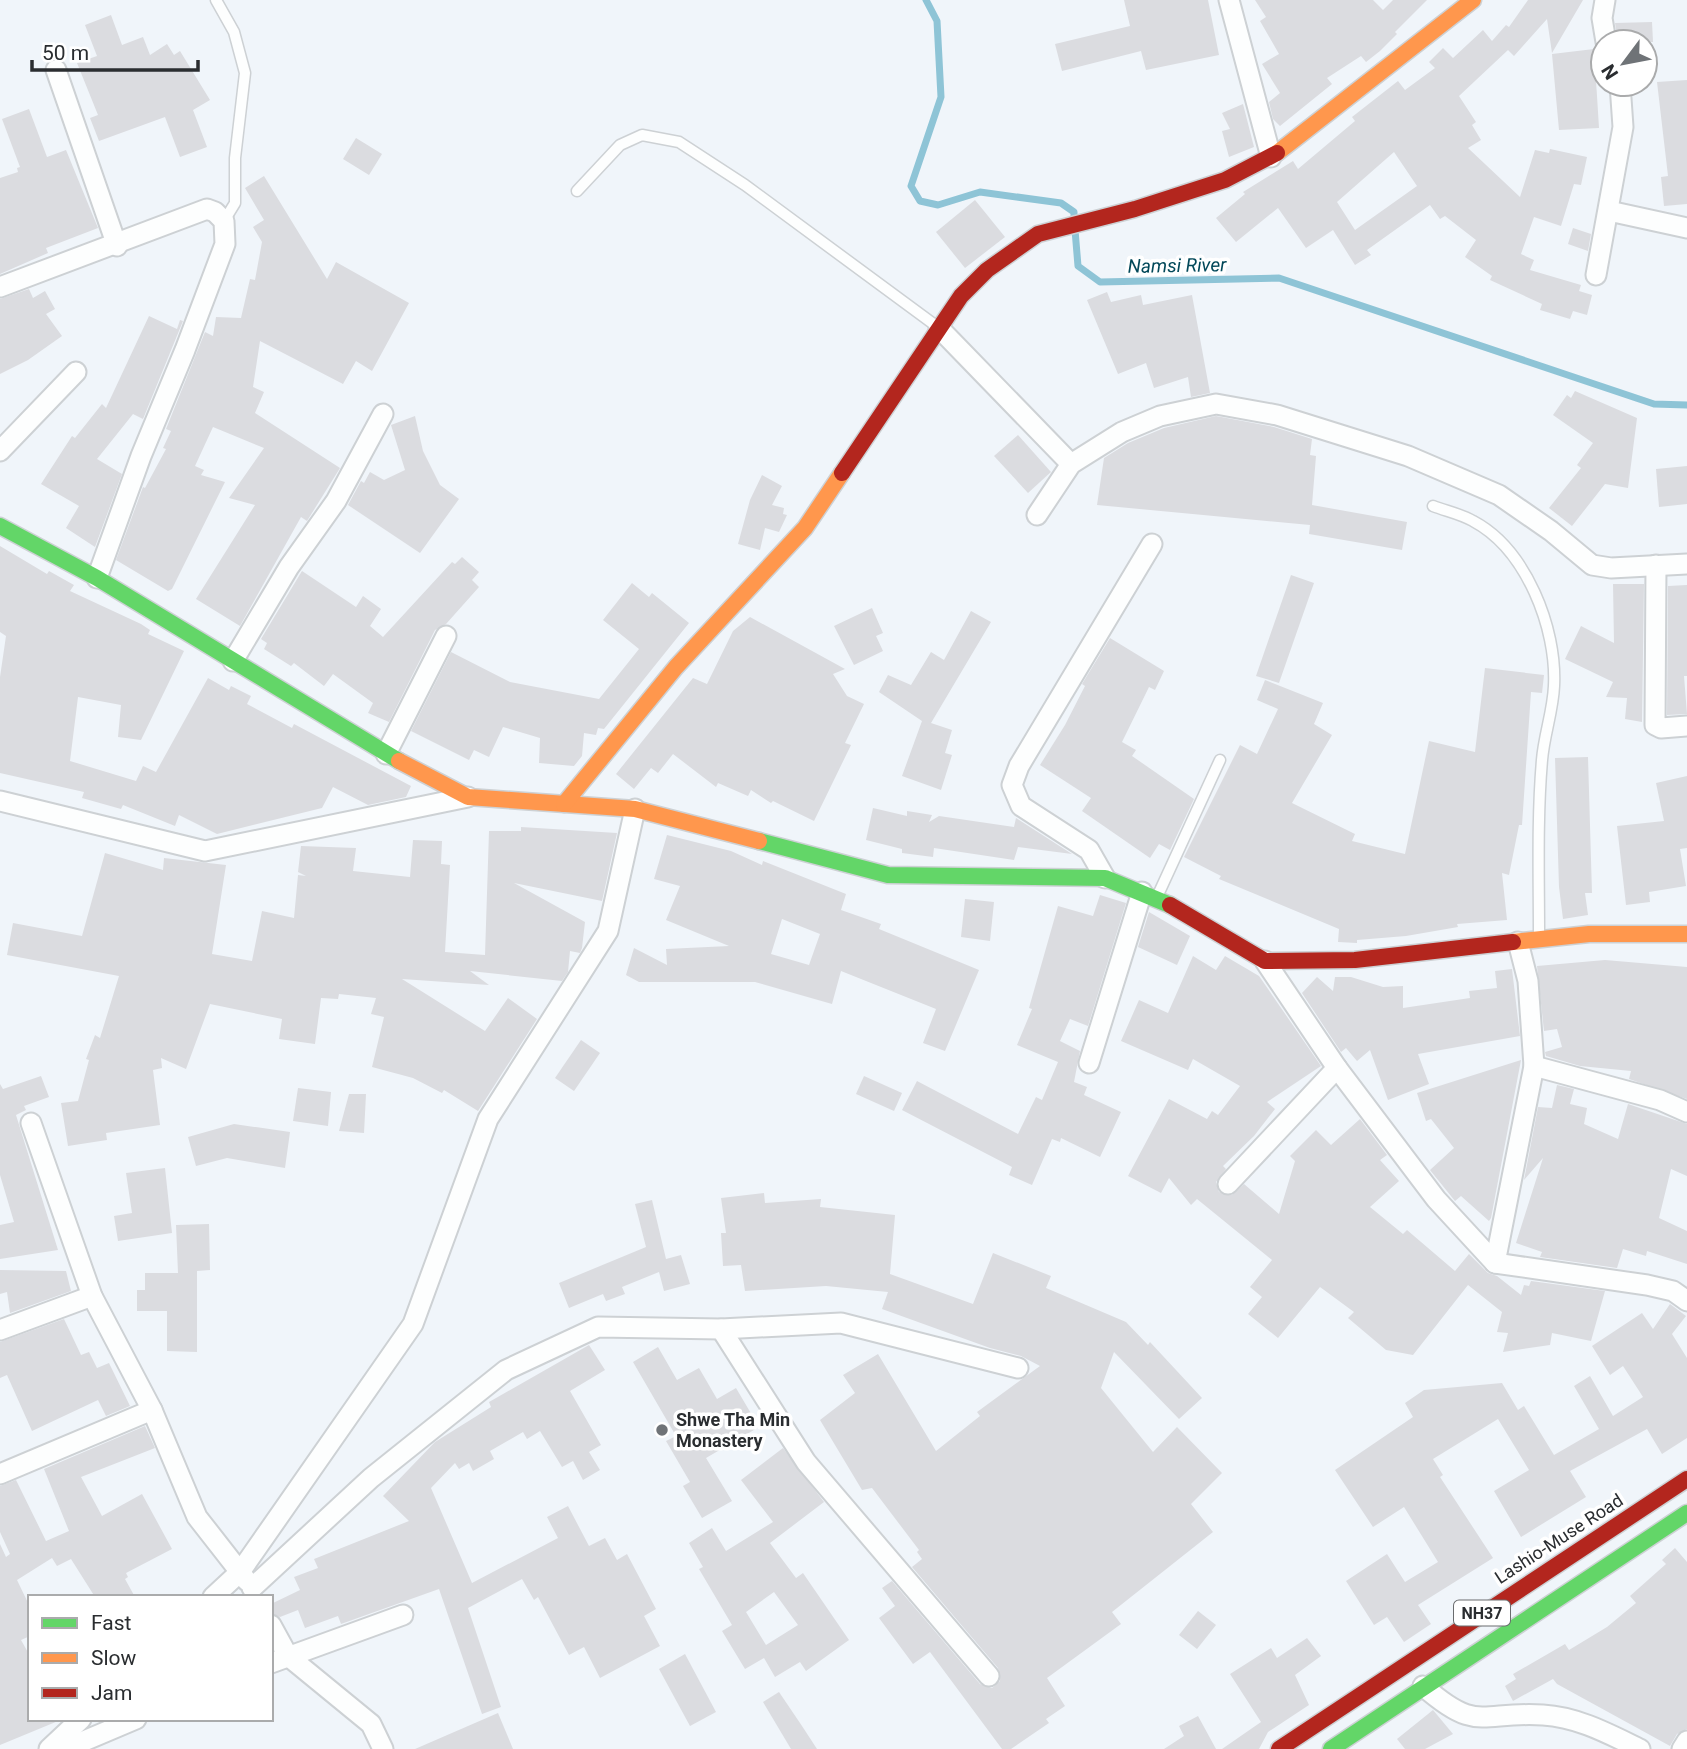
<svg xmlns="http://www.w3.org/2000/svg" width="1687" height="1749" viewBox="0 0 1687 1749" font-family="Roboto,sans-serif">
  <style>
    .lines { fill: none; stroke-linecap: round; stroke-linejoin: round }
    .stream { stroke: #8ec4d6; stroke-width: 7 }
    .building { fill: #dbdce0; fill-rule: evenodd }
    .lane-casing { stroke: #cdd1d4; stroke-width: 13 }
    .street-casing { stroke: #cdd1d4; stroke-width: 23 }
    .fast-casing { stroke: #cdd1d4; stroke-width: 19 }
    .slow-casing { stroke: #cdd1d4; stroke-width: 19 }
    .jam-casing { stroke: #cdd1d4; stroke-width: 19 }
    .lane { stroke: #fdfefe; stroke-width: 10 }
    .street { stroke: #fdfefe; stroke-width: 19 }
    .fast { stroke: #63d668; stroke-width: 16 }
    .slow { stroke: #ff974d; stroke-width: 16 }
    .jam { stroke: #b3261e; stroke-width: 16 }
    .poi-dot { fill: #6f7377; stroke: #fff; stroke-width: 2.5 }
    .labels { text-anchor: middle; stroke-width: 7; stroke-linejoin: round; paint-order: stroke }
    .shield { fill: #fff; stroke: #6a6c6e; stroke-width: 2 }
    .shield-label { font-size: 16px; font-weight: bold; fill: #2a2d30 }
    .poi-label { font-size: 18px; font-weight: bold; fill: #2a2d30; stroke: #fff; text-anchor: start }
    .street-label { font-size: 18px; fill: #2a2d30; stroke: #fff }
    .water-label { font-size: 19px; font-style: italic; fill: #024859; stroke: #fff }
  </style>
  <rect width="100%" height="100%" fill="#f0f5fa"/>
  <g class="lines">
    <g class="stream">
      <polyline points="926,0 937,21 941,97 911,186 920,201 938,205 980,192 1061,203 1074,212 1074,218"/>
      <polyline points="1075,230 1078,266 1100,282 1279,278 1654,404 1687,405"/>
    </g>
  </g>
  <g class="building">
    <polygon points="1124,0 1208,0 1219,55 1146,70 1141,51 1062,71 1055,44 1130,26"/>
    <polygon points="1255,0 1373,0 1383,10 1393,0 1427,0 1395,32 1397,34 1380,51 1366,62 1361,56 1327,78 1332,84 1280,126 1273,119 1269,102 1280,93 1262,64 1279,54 1260,21 1266,17"/>
    <path d="M1528,0H1583L1552,53L1547,19L1514,56L1508,50L1459,96L1476,122L1472,125L1481,140L1468,148L1520,197L1535,150L1549,153L1550,149L1587,157L1581,185L1574,184L1561,226L1534,217L1521,254L1534,260L1530,270L1581,285L1579,291L1592,295L1587,315L1573,311L1570,319L1540,310L1542,304L1490,280L1492,276L1465,257L1476,240L1445,216L1440,219L1430,205L1367,250L1371,255L1355,265L1333,230L1306,248L1278,208L1236,242L1216,218L1245,194L1243,192L1293,161L1298,169L1355,121L1352,117L1398,81L1405,90L1435,68L1429,62L1443,48L1453,58L1483,30L1492,41L1506,25L1509,27ZM1394,152L1417,186L1355,230L1337,202Z"/>
    <polygon points="111,15 122,45 143,37 150,55 167,44 174,55 180,51 210,100 193,110 207,147 180,157 165,117 99,141 90,118 98,115 77,63 97,56 85,25"/>
    <polygon points="1652,22 1653,42 1618,42 1615,23"/>
    <polygon points="1594,49 1599,128 1559,130 1552,54"/>
    <polygon points="1687,80 1687,204 1664,206 1661,177 1668,176 1657,82"/>
    <polygon points="1243,104 1254,147 1229,157 1222,131 1230,129 1222,113"/>
    <polygon points="29,109 47,157 66,150 98,228 46,248 48,253 0,274 0,178 18,172 17,168 20,167 2,119"/>
    <polygon points="356,138 382,154 369,175 343,159"/>
    <polygon points="264,176 327,279 336,262 409,303 372,371 356,361 343,384 260,341 253,387 264,392 255,413 340,468 307,521 301,517 240,626 196,599 255,505 229,498 264,448 213,427 195,466 204,470 201,475 225,482 172,589 168,591 116,560 143,487 145,488 166,449 163,448 171,431 166,429 205,332 213,336 216,317 241,318 250,279 255,280 262,242 253,227 264,220 245,188"/>
    <polygon points="975,200 1005,237 965,268 936,232"/>
    <polygon points="1573,228 1591,234 1588,251 1568,244"/>
    <polygon points="29,289 33,298 45,291 55,309 46,314 62,336 28,360 0,374 0,299"/>
    <polygon points="1107,292 1111,302 1141,295 1143,305 1192,295 1210,393 1191,397 1188,377 1154,388 1146,363 1118,374 1087,300"/>
    <polygon points="149,316 177,329 180,320 183,321 143,419 133,414 97,459 122,474 95,547 66,528 79,506 41,484 72,436 75,438 102,404 106,408"/>
    <polygon points="1575,391 1637,418 1628,488 1605,484 1572,526 1549,508 1581,468 1577,465 1593,443 1553,415 1567,395 1571,398"/>
    <polygon points="415,416 423,451 440,485 459,499 420,553 348,505 361,481 364,483 370,472 384,480 405,470 391,425"/>
    <polygon points="1216,416 1274,427 1312,439 1310,455 1316,456 1312,505 1407,522 1402,550 1309,534 1310,525 1097,505 1104,458 1128,443 1164,428"/>
    <polygon points="1018,435 1051,472 1028,493 994,456"/>
    <polygon points="1687,466 1687,504 1659,507 1656,469"/>
    <polygon points="762,475 782,486 772,505 784,508 783,514 787,515 779,532 765,528 760,550 738,544 750,500"/>
    <polygon points="0,546 47,574 49,571 74,585 70,591 141,624 150,630 148,634 184,651 141,740 118,737 121,705 78,697 70,761 136,781 143,766 156,772 208,678 229,690 231,686 251,696 247,704 292,728 294,724 411,786 406,797 368,805 333,787 322,808 217,834 179,815 175,826 123,805 121,809 82,798 84,792 0,773 0,677 6,636 0,632"/>
    <polygon points="462,557 479,572 472,580 479,587 446,624 435,630 389,722 368,713 373,703 333,674 324,686 294,663 291,666 264,649 267,643 261,639 302,571 356,607 363,596 381,609 370,626 383,637 452,562 455,564"/>
    <polygon points="1291,575 1314,583 1279,683 1256,676"/>
    <polygon points="632,583 649,597 652,593 689,623 604,729 598,728 596,735 584,733 582,756 574,766 539,763 540,738 503,727 489,757 474,750 469,760 411,731 451,652 510,682 599,699 639,649 603,620"/>
    <polygon points="1613,584 1644,584 1642,722 1625,719 1627,698 1606,697 1613,682 1565,659 1581,626 1614,643"/>
    <polygon points="1687,585 1687,676 1684,676 1687,714 1667,715 1668,586"/>
    <polygon points="872,608 883,633 876,636 883,651 854,665 834,626"/>
    <polygon points="971,611 991,622 931,723 952,730 945,753 952,755 941,790 902,776 922,721 879,692 888,675 911,685 931,652 944,660"/>
    <polygon points="750,617 845,669 833,674 847,696 864,704 845,743 851,745 814,821 773,801 771,803 751,790 748,796 718,783 716,787 673,754 658,773 651,768 634,789 616,774 693,678 707,684 733,631"/>
    <polygon points="1110,638 1164,671 1155,690 1149,687 1122,742 1136,750 1132,756 1194,799 1170,850 1159,844 1150,858 1082,811 1091,798 1040,765 1065,725 1085,686 1082,684"/>
    <polygon points="1485,668 1544,675 1542,693 1531,692 1522,825 1519,825 1509,875 1502,873 1507,920 1457,924 1458,927 1406,936 1357,940 1357,943 1338,942 1339,929 1219,879 1221,876 1184,857 1240,745 1257,754 1278,709 1257,700 1265,680 1323,703 1314,724 1332,735 1292,803 1355,834 1352,841 1405,854 1429,741 1475,752"/>
    <polygon points="1588,757 1592,893 1585,893 1588,915 1563,919 1559,887 1555,758"/>
    <polygon points="1687,776 1687,848 1680,849 1686,886 1649,892 1650,902 1626,905 1617,826 1664,821 1656,783"/>
    <polygon points="873,808 907,816 907,811 932,815 929,822 939,816 1014,827 1016,818 1072,854 1018,847 1014,860 934,848 933,857 902,853 902,849 866,840"/>
    <polygon points="521,827 617,833 602,901 514,883 585,922 582,948 580,953 570,951 568,972 562,981 470,971 489,985 402,979 485,1031 508,998 537,1019 478,1111 444,1090 442,1093 413,1078 372,1067 384,1017 371,1014 376,998 339,994 338,999 321,998 315,1044 279,1039 282,1019 210,1004 186,1069 161,1058 162,1068 153,1070 160,1125 106,1133 107,1140 68,1146 61,1103 78,1101 89,1060 86,1059 95,1035 100,1038 119,976 7,955 13,923 82,936 105,853 163,870 164,858 226,865 212,954 252,961 262,911 294,918 298,875 306,876 298,872 301,846 356,848 353,871 410,877 413,840 442,841 441,864 450,865 445,952 485,955 489,831 521,831"/>
    <path d="M667,835L731,851L762,865L763,861L846,894L841,910L881,924L879,929L979,970L945,1051L923,1043L936,1009L841,971L832,1004L755,982H639L626,975L634,948L667,965L666,949L729,946L666,920L680,886L654,879ZM782,919L820,934L809,965L771,954Z"/>
    <polygon points="1100,895 1126,903 1088,1026 1070,1019 1060,1041 1080,1051 1074,1082 1087,1087 1084,1095 1121,1112 1100,1157 1061,1138 1060,1142 1052,1139 1032,1185 1009,1175 1012,1167 902,1110 917,1081 1018,1134 1036,1097 1042,1100 1058,1062 1017,1045 1032,1009 1029,1008 1058,906 1093,916"/>
    <polygon points="965,899 994,902 990,941 961,937"/>
    <polygon points="1149,912 1190,936 1177,965 1138,947"/>
    <polygon points="1193,956 1216,970 1225,956 1259,976 1321,1066 1267,1102 1275,1109 1254,1136 1223,1166 1226,1169 1216,1182 1219,1192 1232,1195 1244,1184 1279,1214 1295,1161 1290,1156 1316,1130 1331,1145 1360,1119 1387,1155 1380,1160 1399,1181 1370,1207 1403,1234 1407,1230 1455,1271 1469,1254 1488,1273 1497,1276 1521,1295 1524,1285 1529,1286 1531,1281 1605,1291 1591,1341 1552,1333 1550,1345 1503,1352 1508,1333 1497,1332 1502,1312 1468,1285 1413,1355 1386,1350 1348,1318 1354,1312 1320,1287 1278,1338 1248,1314 1262,1297 1250,1287 1272,1260 1197,1199 1191,1205 1169,1178 1161,1193 1128,1176 1169,1099 1207,1119 1212,1111 1218,1115 1240,1086 1193,1059 1188,1070 1121,1041 1139,1000 1168,1013"/>
    <polygon points="1605,960 1687,967 1687,1099 1629,1079 1631,1071 1580,1066 1546,1056 1545,1052 1562,1047 1557,1029 1544,1031 1537,966"/>
    <polygon points="1512,969 1520,1036 1418,1054 1429,1084 1388,1100 1370,1050 1357,1061 1346,1048 1341,1052 1302,993 1317,977 1333,991 1335,977 1351,977 1383,987 1403,986 1403,1008 1470,998 1469,991 1497,988 1495,971"/>
    <polygon points="581,1040 600,1053 574,1091 555,1078"/>
    <polygon points="1521,1060 1491,1218 1489,1221 1461,1196 1455,1201 1430,1170 1454,1148 1431,1119 1426,1121 1417,1093"/>
    <polygon points="41,1076 49,1097 24,1106 26,1110 16,1115 58,1250 0,1259 0,1225 14,1222 0,1175 0,1084 3,1089"/>
    <polygon points="864,1076 902,1093 894,1111 856,1094"/>
    <polygon points="1557,1085 1574,1089 1570,1104 1587,1108 1584,1124 1618,1139 1628,1104 1687,1124 1687,1176 1671,1169 1659,1218 1687,1231 1687,1264 1647,1251 1646,1256 1623,1249 1617,1268 1540,1257 1542,1252 1516,1243 1543,1158 1524,1180 1538,1107 1552,1108"/>
    <polygon points="298,1088 331,1092 328,1126 293,1121"/>
    <polygon points="349,1094 366,1094 364,1133 339,1131"/>
    <polygon points="234,1124 290,1132 285,1168 227,1158 196,1166 188,1137"/>
    <polygon points="165,1168 172,1233 118,1241 114,1216 132,1213 126,1173"/>
    <polygon points="764,1193 765,1203 821,1199 820,1207 895,1215 890,1274 973,1304 993,1253 1051,1276 1046,1288 1126,1322 1148,1345 1150,1342 1202,1398 1179,1419 1114,1352 1101,1388 1153,1452 1177,1427 1222,1473 1191,1504 1213,1532 1112,1612 1121,1624 1047,1678 1065,1706 1046,1719 1049,1723 1011,1749 1002,1749 930,1652 913,1664 879,1618 895,1606 882,1588 892,1581 980,1684 992,1688 1000,1681 998,1668 912,1567 922,1559 917,1552 919,1550 872,1488 862,1490 820,1420 855,1393 843,1375 878,1354 936,1451 980,1416 977,1412 1040,1366 1021,1356 990,1348 882,1309 888,1292 826,1286 745,1291 741,1265 723,1266 721,1233 726,1233 721,1198"/>
    <polygon points="652,1200 666,1259 681,1255 690,1284 664,1291 659,1272 622,1287 625,1294 606,1301 603,1294 569,1308 559,1283 646,1247 635,1204"/>
    <polygon points="209,1224 210,1270 197,1271 197,1352 167,1351 167,1311 137,1311 137,1290 145,1290 145,1273 178,1273 176,1225"/>
    <polygon points="0,1270 66,1271 71,1291 10,1313 7,1292 0,1294"/>
    <polygon points="1670,1304 1686,1316 1672,1334 1687,1358 1687,1438 1662,1454 1647,1429 1570,1471 1586,1497 1521,1537 1494,1491 1529,1470 1498,1419 1433,1459 1443,1475 1440,1477 1493,1558 1418,1605 1431,1624 1404,1642 1387,1617 1374,1625 1346,1581 1387,1554 1405,1582 1438,1562 1404,1507 1373,1527 1335,1470 1413,1417 1405,1403 1424,1390 1502,1383 1518,1410 1524,1406 1554,1455 1599,1429 1574,1386 1590,1376 1613,1416 1643,1397 1623,1366 1610,1375 1592,1346 1642,1313 1653,1329"/>
    <polygon points="64,1319 81,1355 89,1352 97,1368 109,1363 130,1406 106,1416 98,1400 32,1431 7,1375 0,1378 0,1342"/>
    <polygon points="589,1345 605,1370 570,1391 601,1445 589,1452 600,1470 583,1480 573,1461 562,1467 540,1431 527,1439 523,1432 490,1451 494,1459 473,1471 469,1463 459,1469 455,1463 431,1488 472,1583 558,1538 547,1517 568,1506 589,1546 605,1538 617,1560 627,1554 656,1609 644,1616 660,1646 600,1678 584,1647 569,1655 538,1597 534,1600 522,1579 468,1608 501,1707 482,1714 439,1589 341,1624 338,1616 305,1628 298,1610 280,1617 271,1613 271,1604 300,1590 294,1577 318,1568 314,1559 409,1521 383,1496 435,1442 491,1407 489,1402"/>
    <polygon points="658,1347 677,1380 699,1368 717,1399 736,1388 759,1427 706,1458 732,1501 702,1518 683,1486 690,1482 666,1441 676,1436 633,1362"/>
    <polygon points="145,1426 155,1448 81,1477 102,1516 142,1494 172,1549 126,1573 128,1577 125,1579 135,1597 95,1597 71,1559 57,1566 52,1558 17,1580 30,1607 30,1636 21,1640 30,1656 30,1719 63,1719 0,1745 0,1544 6,1557 10,1554 0,1532 0,1486 16,1480 46,1541 69,1531 44,1469"/>
    <path d="M783,1448L824,1502L770,1543L796,1578L803,1573L849,1640L806,1671L800,1662L775,1677L764,1658L745,1669L722,1631L732,1625L699,1569L703,1567L689,1543L712,1528L726,1551L773,1522L741,1480ZM774,1592L798,1625L766,1645L746,1612Z"/>
    <polygon points="1675,1548 1687,1562 1687,1729 1677,1734 1670,1746 1557,1684 1553,1679 1513,1701 1505,1686 1516,1679 1513,1674 1565,1644 1569,1650 1607,1627 1636,1603 1630,1596 1666,1564 1662,1560"/>
    <polygon points="1198,1611 1216,1625 1197,1649 1179,1635"/>
    <polygon points="1307,1638 1321,1656 1295,1675 1309,1705 1268,1732 1259,1749 1222,1749 1261,1722 1230,1674 1271,1648 1277,1658"/>
    <polygon points="685,1654 716,1712 690,1726 659,1669"/>
    <polygon points="779,1692 802,1726 817,1749 791,1749 763,1702"/>
    <polygon points="1433,1710 1453,1734 1425,1749 1405,1749 1397,1739"/>
    <polygon points="498,1713 513,1749 415,1749"/>
    <polygon points="1198,1716 1216,1749 1164,1749 1184,1736 1179,1726"/>
  </g>
  <g class="lines">
    <defs>
      <g id="lane">
        <polyline points="216,0 234,32 245,73 235,158 235,203 224,221"/>
        <polyline points="577,191 620,145 642,135 679,142 745,185 939,328"/>
        <path d="M1433,506C1446,511 1461,514 1473,521C1526,549 1557,628 1554,686C1553,711 1544,735 1542,760C1537,818 1539,877 1539,936"/>
        <polyline points="1157,897 1220,760"/>
      </g>
      <g id="street">
        <polyline points="1229,0 1271,157"/>
        <polyline points="1605,0 1602,18 1606,42"/>
        <polyline points="56,70 117,246"/>
        <polyline points="1609,211 1687,228"/>
        <polyline points="1596,275 1623,127 1620,84"/>
        <polyline points="0,287 207,209 215,212 224,221 225,244 185,350 141,456 97,578"/>
        <polyline points="939,328 1071,464"/>
        <polyline points="0,451 76,372"/>
        <polyline points="1037,515 1071,464 1122,432 1160,416 1216,404 1277,415 1408,456 1499,495 1551,531 1592,565 1611,568 1687,564"/>
        <polyline points="1656,565 1655,725 1661,728 1687,726"/>
        <polyline points="233,661 289,567 336,501 383,414"/>
        <polyline points="386,754 446,636"/>
        <polyline points="0,801 205,851 468,797"/>
        <polyline points="1105,878 1089,850 1021,806 1012,785 1019,766 1152,544"/>
        <polyline points="1265,961 1337,1068 1436,1199 1495,1263 1647,1285 1673,1291 1687,1301"/>
        <polyline points="1089,1063 1142,892"/>
        <polyline points="1534,1066 1660,1100 1687,1112"/>
        <polyline points="31,1123 92,1296 152,1410 197,1517 247,1581"/>
        <polyline points="1228,1184 1337,1068"/>
        <polyline points="1495,1263 1534,1066 1528,981 1518,942"/>
        <polyline points="721,1329 806,1462 989,1676"/>
        <polyline points="0,1330 92,1296"/>
        <polyline points="0,1474 152,1410"/>
        <polyline points="252,1588 371,1478 506,1370 598,1327 721,1329 841,1323 1018,1368"/>
        <polyline points="213,1597 240,1572 413,1324 488,1119 608,931 635,809"/>
        <polyline points="271,1625 288,1656 371,1724 383,1749"/>
        <polyline points="271,1663 403,1615"/>
        <path d="M1423,1686C1478,1734 1480,1711 1543,1715C1578,1717 1609,1734 1640,1749"/>
        <polyline points="49,1749 81,1719"/>
        <polyline points="65,1749 136,1719"/>
        <polyline points="1682,1749 1687,1741"/>
      </g>
      <g id="fast">
        <polyline points="0,526 97,578 399,761"/>
        <polyline points="759,841 888,875 1105,878 1170,905"/>
        <polyline points="1331,1749 1687,1513"/>
      </g>
      <g id="slow">
        <polyline points="1277,153 1473,0"/>
        <polyline points="399,761 468,797 635,809 759,841"/>
        <polyline points="564,804 676,667 805,528 842,473"/>
        <polyline points="1513,942 1589,934 1687,934"/>
      </g>
      <g id="jam">
        <polyline points="842,473 961,296 987,270 1038,234 1135,209 1225,180 1277,153"/>
        <polyline points="1170,905 1265,961 1355,960 1513,942"/>
        <polyline points="1279,1749 1687,1479"/>
      </g>
    </defs>
    <use href="#lane" class="lane-casing"/>
    <use href="#street" class="street-casing"/>
    <use href="#fast" class="fast-casing"/>
    <use href="#slow" class="slow-casing"/>
    <use href="#jam" class="jam-casing"/>
    <use href="#lane" class="lane"/>
    <use href="#street" class="street"/>
    <use href="#fast" class="fast"/>
    <use href="#slow" class="slow"/>
    <use href="#jam" class="jam"/>
  </g>
  <circle class="poi-dot" cx="662" cy="1430" r="7"/>
  <g class="labels">
    <rect class="shield" x="1454" y="1600.5" width="56" height="25" rx="5"/>
    <g class="shield-label">
      <text x="1482" y="1619">NH37</text>
    </g>
    <g class="poi-label">
      <text x="676" y="1426">Shwe Tha Min<tspan x="676" dy="21">Monastery</tspan></text>
    </g>
    <g class="street-label">
      <text transform="translate(1559 1539) rotate(-33)" y="6">Lashio-Muse Road</text>
    </g>
    <g class="water-label">
      <text transform="translate(1177 265) rotate(-1)" y="7">Namsi River</text>
    </g>
  </g>
  <rect x="28" y="1595" width="245" height="126" fill="#ffffff" stroke="#aaabac" stroke-width="2"/>
  <rect x="42" y="1618" width="35" height="10" fill="#63d668" stroke="#aaabac" stroke-width="2"/>
  <text x="91" y="1630" font-size="21" fill="#2a2d30">Fast</text>
  <rect x="42" y="1653" width="35" height="10" fill="#ff974d" stroke="#aaabac" stroke-width="2"/>
  <text x="91" y="1665" font-size="21" fill="#2a2d30">Slow</text>
  <rect x="42" y="1688" width="35" height="10" fill="#b3261e" stroke="#aaabac" stroke-width="2"/>
  <text x="91" y="1700" font-size="21" fill="#2a2d30">Jam</text>
  <g transform="translate(1624 63) rotate(238)"><circle r="33" fill="#ffffff" stroke="#aaabac" stroke-width="2"/>
  <path d="M0-5L12 26L0 18L-12 26Z" fill="#6f7377"/>
  <text y="-10" font-size="19" font-weight="bold" text-anchor="middle" fill="#2a2d30">N</text>
  </g>
  <path d="M32 60v10h166v-10" fill="none" stroke="#2a2d30" stroke-width="3.5"/>
  <text x="42" y="60" font-size="21" fill="#2a2d30" stroke="#ffffff" stroke-width="5" paint-order="stroke">50 m</text>
</svg>
